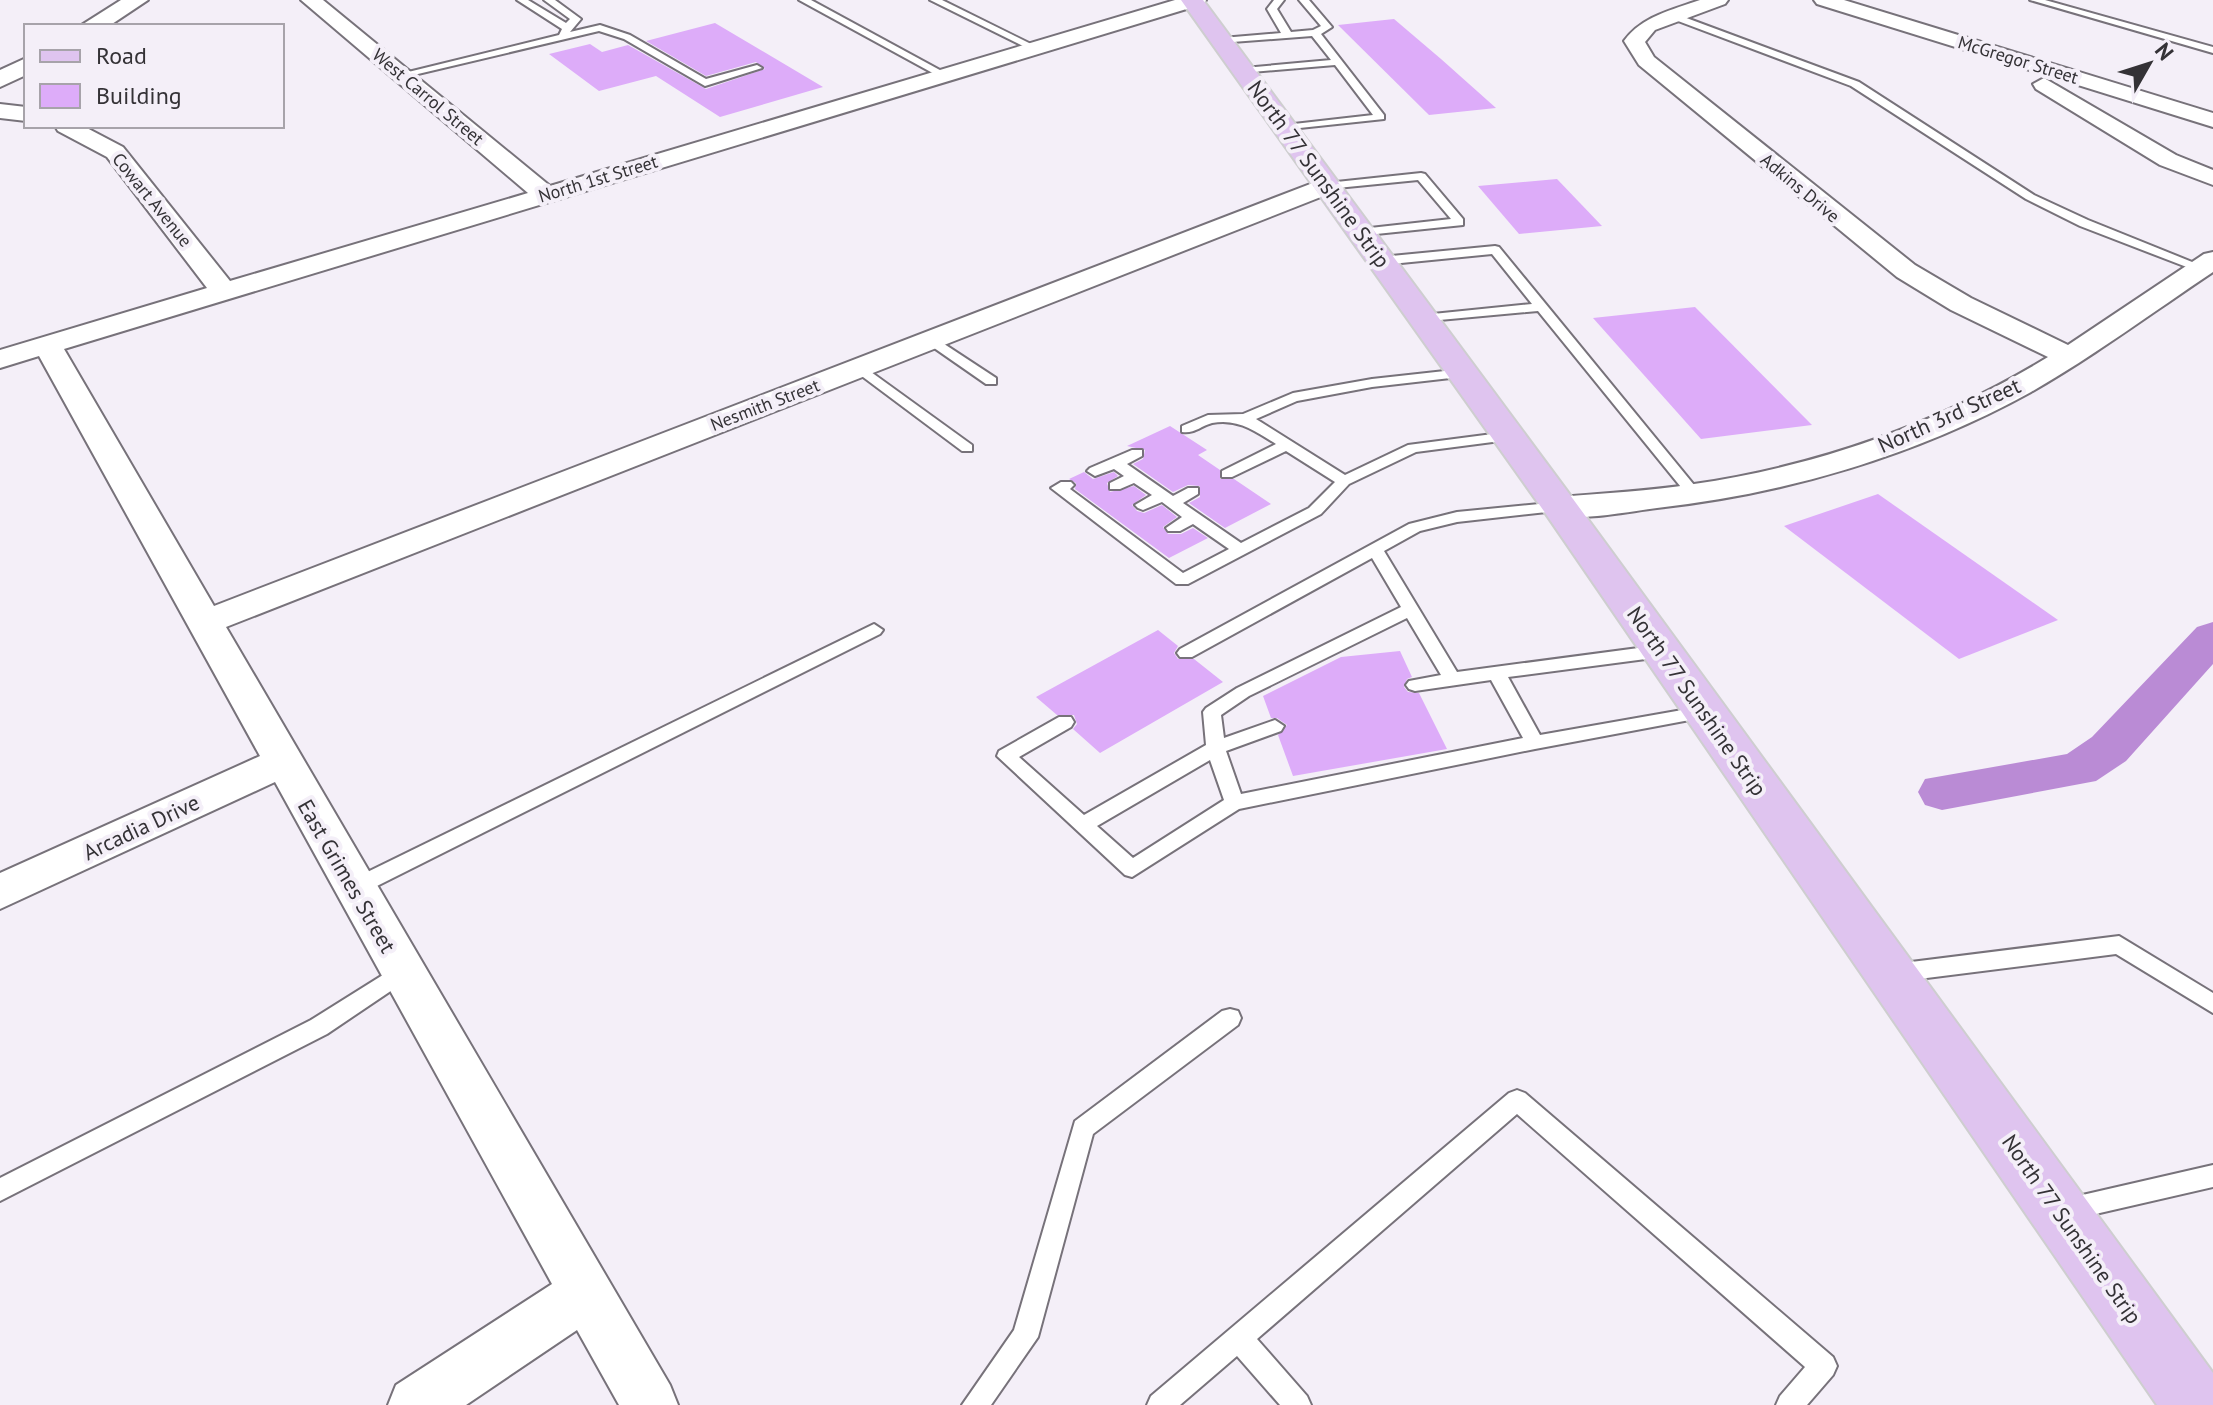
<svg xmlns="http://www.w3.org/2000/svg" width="2213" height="1405" viewBox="0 0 2213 1405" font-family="'PT Sans',sans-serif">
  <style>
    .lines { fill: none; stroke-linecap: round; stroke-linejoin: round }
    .canal { fill: #ba8bd5; fill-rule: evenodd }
    .building { fill: #ddacf9 }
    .service-casing { stroke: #77727a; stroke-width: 4 }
    .minor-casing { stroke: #77727a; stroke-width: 4 }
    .tertiary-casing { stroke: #77727a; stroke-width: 4 }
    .primary-casing { stroke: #cececf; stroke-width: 4 }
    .service { fill: #fff; fill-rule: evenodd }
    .minor { fill: #fff; fill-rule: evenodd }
    .tertiary { fill: #fff; fill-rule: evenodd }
    .primary { fill: #dfc4ef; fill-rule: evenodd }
    .labels { text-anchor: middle; stroke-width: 8; stroke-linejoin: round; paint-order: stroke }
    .far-street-label { font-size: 18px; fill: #343236; stroke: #f4eff8 }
    .street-label { font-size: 22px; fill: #343236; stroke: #f4eff8 }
  </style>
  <rect width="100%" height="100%" fill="#f4eff8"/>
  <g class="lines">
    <polygon class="canal" points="2213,622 2213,664 2126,761 2096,781 1942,810 1925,805 1918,792 1925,779 2067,754 2092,737 2197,627"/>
  </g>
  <g class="building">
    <polygon points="1394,19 1441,59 1496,108 1429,115 1338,25"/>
    <polygon points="715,23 823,87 720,117 656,76 599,91 549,54 590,44 602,52 628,45 706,89 765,69 756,62 706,76 646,41"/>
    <polygon points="1557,179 1602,226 1519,234 1478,186"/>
    <polygon points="1695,307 1812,425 1701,439 1593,318"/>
    <polygon points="1170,426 1207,450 1198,455 1220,470 1220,479 1234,479 1271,504 1225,528 1189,503 1200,497 1200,486 1188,485 1173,492 1133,464 1143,459 1145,450 1127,446"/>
    <polygon points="1084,472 1093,479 1114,472 1118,476 1107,483 1110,492 1134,486 1146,495 1132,505 1137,511 1144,513 1162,505 1177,517 1163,527 1168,534 1181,534 1193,528 1208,538 1169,558 1075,489 1076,483 1069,479"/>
    <polygon points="1878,494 2058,620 1959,659 1784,526"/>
    <polygon points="1158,630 1178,646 1174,653 1178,659 1194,659 1223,682 1100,753 1073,729 1077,724 1074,715 1057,715 1036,697"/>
    <polygon points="1400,651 1412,677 1407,679 1404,687 1408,692 1419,693 1447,749 1293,776 1278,735 1287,725 1277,718 1271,718 1263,696 1341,657"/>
  </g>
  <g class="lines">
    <defs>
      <g id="service">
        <polygon points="517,0 528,0 566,23 570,19 544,0 555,0 581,19 570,32 600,25 630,35 706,79 757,65 762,68 705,86 624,39 599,31 401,78 396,75 559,35 562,29"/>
        <polygon points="799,0 811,0 949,75 940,77"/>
        <polygon points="930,0 942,0 1039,48 1031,50"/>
        <polygon points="1274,0 1284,0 1277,9 1291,32 1313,30 1321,26 1299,0 1309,0 1332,27 1321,34 1384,115 1384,119 1281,130 1280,128 1285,125 1373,115 1335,65 1240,73 1240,69 1244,68 1331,60 1312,36 1219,43 1219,39 1222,38 1281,33 1267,9"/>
        <polygon points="2030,0 2045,0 2213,47 2213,53"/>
        <polygon points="1673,13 1859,82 2034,195 2088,220 2207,268 2197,271 2080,226 2026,199 1851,86 1670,18 1668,16"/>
        <polygon points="1421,173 1425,174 1463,219 1463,225 1357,236 1355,233 1361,229 1451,219 1418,180 1327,189 1321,186 1327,183"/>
        <polygon points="1495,246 1499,247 1699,491 1702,494 1699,497 1689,497 1538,311 1418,322 1418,316 1423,315 1532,304 1492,254 1381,265 1375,261 1381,257"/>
        <polygon points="932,336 996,378 996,384 986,384 927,343 927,337"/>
        <polygon points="860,364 972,445 972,451 962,451 855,371 853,368"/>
        <path d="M1463,369L1470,373L1468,376L1372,387L1297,401L1256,419L1345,475L1408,445L1508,432L1515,436L1508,440L1416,452L1349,484L1321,514L1188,584H1176L1051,488L1061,482H1071L1074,485L1070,489L1183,573L1229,549L1193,524L1180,531H1168L1166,528L1182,517L1162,502L1143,510L1138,508L1135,505L1152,495L1134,483L1120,489H1110V483L1124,476L1114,469L1095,476L1087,471L1090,468L1132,450H1142V456L1127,464L1173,496L1188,488H1198V494L1183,503L1241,543L1309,508L1335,482L1286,451L1232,477H1222V471L1276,444C1255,431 1238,418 1212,423C1201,426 1194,434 1182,432V426L1208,415L1243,414L1293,393L1372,379Z"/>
        <path d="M1560,502L1565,504L1568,507L1565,510L1457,522L1420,531L1384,551L1457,672L1661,645L1667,647L1670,651L1667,655L1661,657L1508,677L1540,735L1705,706L1711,708L1714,712L1711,716L1535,749L1239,809L1132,877L1125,875L997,756L999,751L1059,717H1071L1074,722L1071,727L1019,757L1084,815L1206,745L1203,712L1206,708L1237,688L1401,607L1372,558L1192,657H1180L1177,653L1180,649L1409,524L1457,512ZM1407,618L1441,675L1409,681L1406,685L1409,689L1415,691L1491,680L1523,738L1241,794L1226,751L1281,731L1284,726L1275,720L1224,738L1221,715L1249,696ZM1210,760L1224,800L1133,858L1097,826Z"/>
        <polygon points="874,624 883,630 880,634 361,894 354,896 347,894 344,888 347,882"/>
        <polygon points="2119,936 2213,993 2213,1013 2116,954 1895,982 1887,979 1884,973 1887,967 1895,964"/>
        <polygon points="402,963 410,966 413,972 410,978 327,1034 0,1201 0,1178 311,1020"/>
        <polygon points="1230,1009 1238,1011 1241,1018 1238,1025 1093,1134 1038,1337 991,1405 962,1405 1014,1330 1075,1121 1222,1011"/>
        <polygon points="1517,1090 1525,1093 1833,1357 1837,1366 1833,1375 1807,1405 1776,1405 1780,1396 1805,1367 1517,1114 1257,1339 1307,1396 1311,1405 1280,1405 1237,1356 1180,1405 1147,1405 1151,1396 1509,1093"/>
        <polygon points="2213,1165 2213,1187 2065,1221 2056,1218 2053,1210 2056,1202 2065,1199"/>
      </g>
      <g id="minor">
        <polygon points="301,0 323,0 550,186 1175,0 1206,0 1203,4 64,349 214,606 1318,181 1336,181 1339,186 1336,191 226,627 670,1385 678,1405 619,1405 577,1330 466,1405 388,1405 396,1385 552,1284 275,782 0,909 0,873 260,756 39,356 0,368 0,350 207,288 107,157 58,131 55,126 83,126 123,147 230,281 528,193"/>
        <path d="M1700,0H1728L1725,4L1655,30L1645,42L1654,57L1915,265L1971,298L2068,345L2204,254L2213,252V272C2153,312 2094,356 2031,392C1917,455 1786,494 1657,508C1624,512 1581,522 1548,514L1544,507L1548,500L1560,497C1605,493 1649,491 1694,484C1818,466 1940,423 2048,357L1951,310L1897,277L1639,65L1624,41C1642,16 1672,10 1700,0Z"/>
        <polygon points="1814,0 1844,0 2213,113 2213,127 1817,4"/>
        <polygon points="2044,78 2176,155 2213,170 2213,185 2160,165 2036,89 2033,84"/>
        <polygon points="0,104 26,107 26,121 0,118"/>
      </g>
      <g id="tertiary">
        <polygon points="121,0 148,0 109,26 80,26"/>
        <polygon points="26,58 26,75 0,87 0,70"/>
      </g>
      <polygon id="primary" points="1181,0 1203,0 1573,499 2213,1373 2213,1405 2157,1405 1546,514"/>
    </defs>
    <use href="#service" class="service-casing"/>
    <use href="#minor" class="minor-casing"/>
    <use href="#tertiary" class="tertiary-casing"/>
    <use href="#primary" class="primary-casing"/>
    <use href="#service" class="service"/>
    <use href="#minor" class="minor"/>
    <use href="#tertiary" class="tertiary"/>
    <use href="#primary" class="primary"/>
  </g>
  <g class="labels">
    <g class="far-street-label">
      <text transform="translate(2018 60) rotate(17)" y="6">McGregor Street</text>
      <text transform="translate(428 97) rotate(40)" y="6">West Carrol Street</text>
      <text transform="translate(598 179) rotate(-17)" y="6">North 1st Street</text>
      <text transform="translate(1800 188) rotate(40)" y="6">Adkins Drive</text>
      <text transform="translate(152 200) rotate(51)" y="6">Cowart Avenue</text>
      <text transform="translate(765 405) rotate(-21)" y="6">Nesmith Street</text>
    </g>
    <g class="street-label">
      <text transform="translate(1319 174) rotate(54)" y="8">North 77 Sunshine Strip</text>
      <text transform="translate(1949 415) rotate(-24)" y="8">North 3rd Street</text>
      <text transform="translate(1697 701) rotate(55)" y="8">North 77 Sunshine Strip</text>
      <text transform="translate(141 827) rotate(-25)" y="8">Arcadia Drive</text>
      <text transform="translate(347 876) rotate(60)" y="8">East Grimes Street</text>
      <text transform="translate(2072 1229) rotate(55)" y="8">North 77 Sunshine Strip</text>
    </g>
  </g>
  <rect x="24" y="24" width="260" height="104" fill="#f4eff8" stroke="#a7a3aa" stroke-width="2"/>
  <rect x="40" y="50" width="40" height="12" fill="#dfc4ef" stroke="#a7a3aa" stroke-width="2"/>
  <text x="96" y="64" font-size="24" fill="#343236">Road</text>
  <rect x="40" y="84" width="40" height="24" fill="#ddacf9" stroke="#a7a3aa" stroke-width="2"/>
  <text x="96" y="104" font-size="24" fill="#343236">Building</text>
  <g transform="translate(2149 64) rotate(51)" stroke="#f4eff8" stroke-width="6" paint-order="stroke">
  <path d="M0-6L14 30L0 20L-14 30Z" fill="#343236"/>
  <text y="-12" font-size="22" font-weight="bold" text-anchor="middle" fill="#343236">N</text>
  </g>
</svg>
